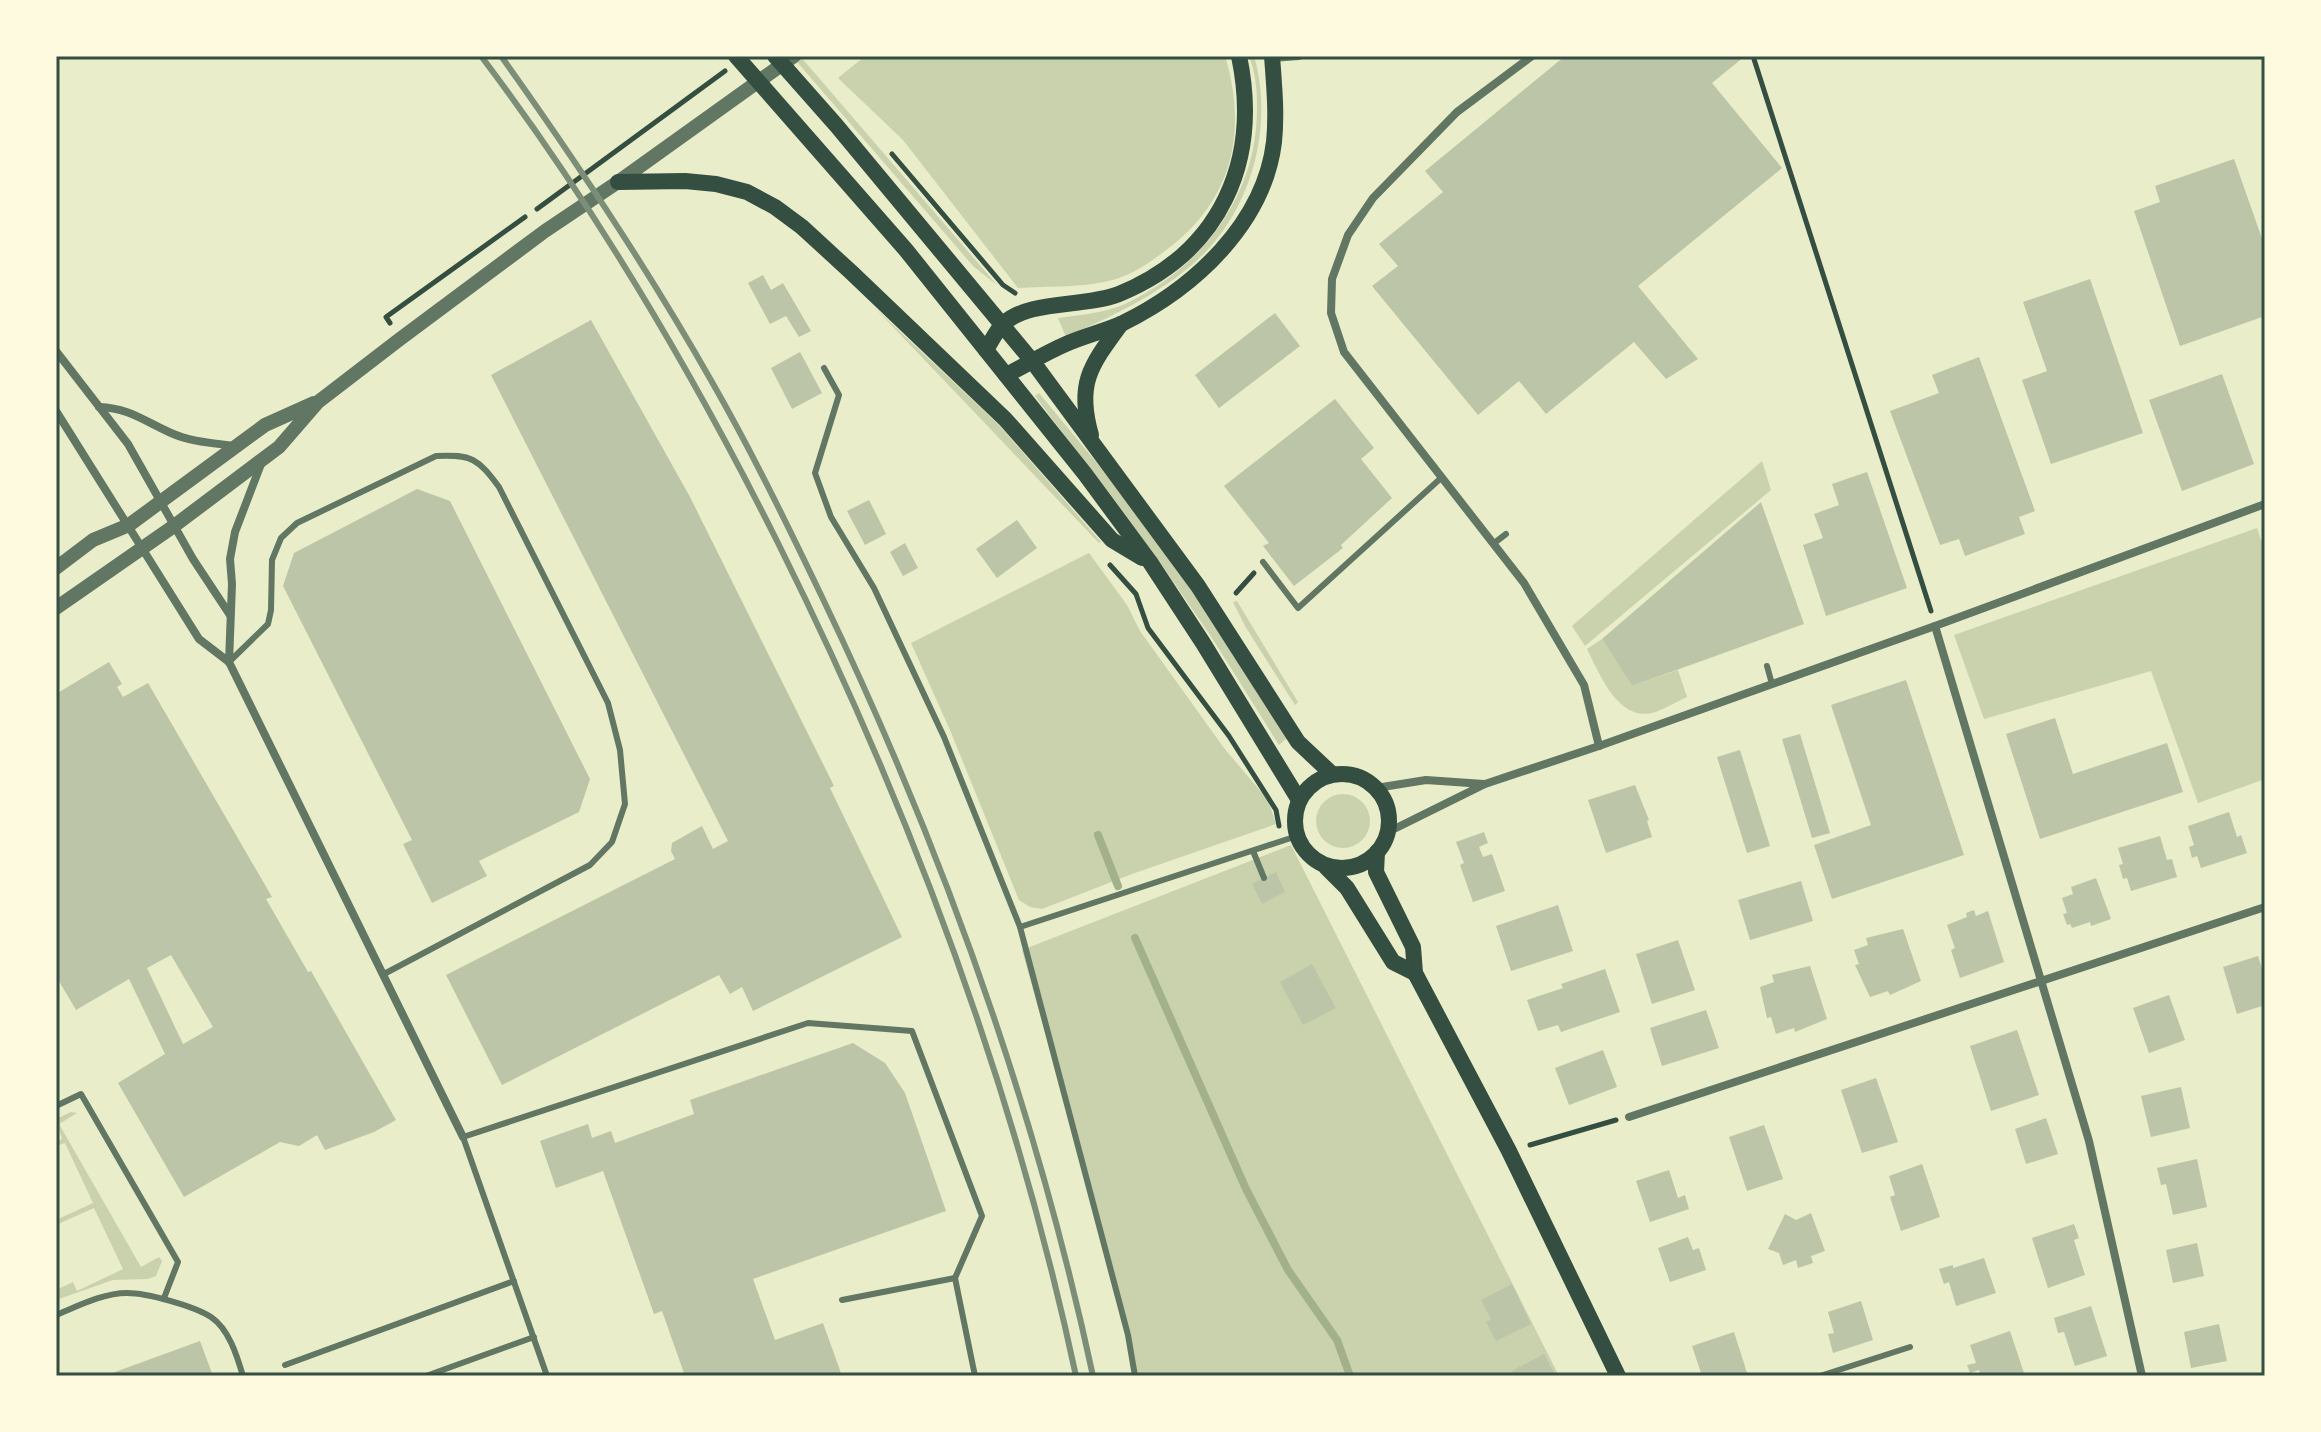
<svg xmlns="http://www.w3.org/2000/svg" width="2321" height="1432" viewBox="0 0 2321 1432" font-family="Arial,sans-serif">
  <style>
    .green { fill: #cad2ad }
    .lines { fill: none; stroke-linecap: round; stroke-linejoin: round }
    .stream { stroke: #a3b18a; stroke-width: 8 }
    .building { fill: #bcc5a7; fill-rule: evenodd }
    .path { stroke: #344e41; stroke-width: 5 }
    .service { stroke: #617663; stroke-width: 6 }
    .minor { stroke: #617663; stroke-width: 8 }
    .tertiary { stroke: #617663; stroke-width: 14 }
    .secondary { stroke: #344e41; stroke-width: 16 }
    .rail { stroke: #7c8e77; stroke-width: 6 }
    .neatline { fill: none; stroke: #344e41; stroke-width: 3 }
  </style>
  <rect width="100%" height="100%" fill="#e9edc9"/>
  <g class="green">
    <polygon points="792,56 800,56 997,285 973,266"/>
    <path d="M865,56H1225C1247,128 1234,195 1174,244C1156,258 1138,272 1116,279C1086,288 1049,286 1018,288L903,140L838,78Z"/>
    <path d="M1249,56H1254C1275,128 1250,215 1193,264C1156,296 1110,317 1066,337L1058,318C1079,315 1105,313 1125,304C1195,271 1248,208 1256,129C1258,105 1258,79 1249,56Z"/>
    <polygon points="875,308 998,424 1101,542 1099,543"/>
    <polygon points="1039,393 1111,480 1192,590 1287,738 1279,745 1212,638 1155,555 1035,396"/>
    <polygon points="1762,461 1771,490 1585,646 1572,626"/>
    <polygon points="2257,528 2265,552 2265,779 2198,803 2151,671 1984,719 1954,635"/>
    <polygon points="1089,553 1127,605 1140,631 1224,748 1268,800 1276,824 1132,874 1042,909 1030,907 1019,900 950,730 911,643"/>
    <polygon points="1237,601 1298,702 1295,705 1245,626 1233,602"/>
    <path d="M1602,639L1632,686L1678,670L1687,697C1676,702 1663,710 1652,713C1617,721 1599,672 1587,649Z"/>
    <circle cx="1343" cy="821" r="27"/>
    <polygon points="1291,845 1559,1376 1137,1376 1130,1335 1022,950"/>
    <polygon points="71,1112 77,1113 59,1124 141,1267 159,1257 162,1261 156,1276 148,1279 113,1280 56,1300 56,1290 73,1282 77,1291 123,1269 94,1208 56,1225 56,1220 93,1203 65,1143 56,1146 56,1142 62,1139 56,1119"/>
  </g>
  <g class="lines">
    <g class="stream">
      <polyline points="1098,835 1118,886"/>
      <polyline points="1135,938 1246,1189 1288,1270 1337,1340 1350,1376"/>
    </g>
  </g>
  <g class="building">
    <polygon points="1565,56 1745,56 1712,83 1782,168 1638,286 1698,359 1666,379 1634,342 1546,414 1519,381 1478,415 1372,286 1398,266 1379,244 1443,192 1425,171"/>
    <polygon points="2234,159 2265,247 2265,316 2180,346 2134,211 2160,202 2155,186"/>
    <polygon points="763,275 771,290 783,283 811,331 799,337 786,316 770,324 748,283"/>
    <polygon points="2090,279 2143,433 2051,464 2022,380 2047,371 2023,302"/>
    <polygon points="1275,313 1300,346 1219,408 1195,375"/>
    <polygon points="591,320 690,497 834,786 830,788 902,937 753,1011 742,987 730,994 719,975 502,1085 446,975 675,859 671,851 672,843 702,826 713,849 728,841 491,375"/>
    <polygon points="800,352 822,393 792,409 771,368"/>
    <polygon points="1979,357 2035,511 2019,517 2025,534 1965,556 1959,539 1940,545 1890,411 1939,393 1932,375"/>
    <polygon points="2222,374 2254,464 2182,491 2149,400"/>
    <polygon points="1335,399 1374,448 1361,459 1392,498 1341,545 1343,548 1294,586 1263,546 1269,543 1224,486"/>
    <polygon points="1867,472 1907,588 1826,616 1803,545 1823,538 1814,514 1839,505 1832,484"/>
    <polygon points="417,489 450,501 590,779 579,812 479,861 487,876 432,903 403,844 412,840 283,586 294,553"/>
    <polygon points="869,500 886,534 865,545 847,511"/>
    <polygon points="1761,502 1804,624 1632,686 1602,639"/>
    <polygon points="1017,520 1037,548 997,578 976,549"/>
    <polygon points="905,543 918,568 903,576 890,552"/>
    <path d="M109,662L122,684L117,687L123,697L148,683L272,897L266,899L308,972L311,971L396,1120L374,1132L325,1150L317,1135L299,1146L280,1142L184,1197L118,1083L165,1054L129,979L76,1010L56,976V694ZM171,955L213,1027L183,1044L147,968Z"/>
    <polygon points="1906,680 1964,855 1832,899 1814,845 1871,825 1831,705"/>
    <polygon points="2055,718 2073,774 2167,743 2183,792 2040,839 2006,734"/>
    <polygon points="1800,734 1830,833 1812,838 1782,739"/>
    <polygon points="1740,750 1770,846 1747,853 1717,757"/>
    <polygon points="1635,785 1649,820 1647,821 1652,837 1606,853 1588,800"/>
    <polygon points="2229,812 2237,837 2241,835 2247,853 2201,868 2197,856 2192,858 2189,847 2194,845 2188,826"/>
    <polygon points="1484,832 1488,843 1479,847 1483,857 1492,854 1505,891 1473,902 1460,865 1464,863 1456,842"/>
    <polygon points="2160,836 2167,860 2172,859 2177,877 2131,891 2127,878 2123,879 2119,865 2123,864 2118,848"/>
    <polygon points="1276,872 1285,892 1262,904 1252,884"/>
    <polygon points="2096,878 2111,919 2091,926 2090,922 2072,928 2070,924 2067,925 2063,914 2067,913 2062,898 2073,894 2071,887"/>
    <polygon points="1801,881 1813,921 1750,940 1738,900"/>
    <polygon points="1558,905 1573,951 1511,971 1496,926"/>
    <polygon points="1974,910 1976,916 1988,911 2004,962 1960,978 1951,950 1955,948 1947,925 1967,917 1966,913"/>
    <polygon points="1903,929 1921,981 1890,995 1888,991 1870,997 1855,965 1859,964 1854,950 1868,945 1866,938"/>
    <polygon points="1678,940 1695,990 1652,1004 1636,954"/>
    <polygon points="2258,956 2265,978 2265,1005 2237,1014 2223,967"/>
    <polygon points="1312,964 1336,1008 1303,1025 1280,982"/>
    <polygon points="1810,966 1827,1019 1795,1032 1794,1028 1776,1034 1771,1017 1767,1018 1760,987 1774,982 1772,975"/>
    <polygon points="1605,969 1620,1012 1561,1032 1558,1025 1538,1031 1527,1000 1563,988 1561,984"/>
    <polygon points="2169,995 2185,1040 2149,1053 2133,1008"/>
    <polygon points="1706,1010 1719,1048 1662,1066 1650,1028"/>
    <polygon points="2017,1030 2039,1095 1991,1111 1970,1046"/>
    <polygon points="853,1043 885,1063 905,1093 946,1211 753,1279 775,1340 823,1323 842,1376 685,1376 662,1311 654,1314 603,1171 556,1188 540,1141 588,1124 592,1138 611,1131 615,1143 694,1114 690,1100"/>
    <polygon points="1603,1050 1617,1087 1569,1105 1555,1068"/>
    <polygon points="1876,1078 1898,1142 1862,1153 1841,1090"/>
    <polygon points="2181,1087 2190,1128 2151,1137 2141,1096"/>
    <polygon points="2046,1118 2058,1154 2026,1164 2015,1129"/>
    <polygon points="1764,1125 1783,1179 1747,1191 1729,1137"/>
    <polygon points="2197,1159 2207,1207 2173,1215 2166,1184 2161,1185 2157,1168"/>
    <polygon points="1922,1164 1940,1217 1901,1231 1890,1197 1895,1195 1889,1176"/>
    <polygon points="1669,1170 1678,1198 1685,1195 1689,1209 1650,1222 1636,1181"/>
    <polygon points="1811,1213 1825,1251 1811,1256 1813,1263 1798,1268 1796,1260 1783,1265 1779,1253 1768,1249 1785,1214 1796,1220"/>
    <polygon points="2074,1224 2079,1238 2074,1240 2085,1275 2048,1288 2032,1238"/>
    <polygon points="1688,1237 1693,1250 1699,1248 1706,1270 1670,1282 1658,1248"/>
    <polygon points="2197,1243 2204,1276 2173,1283 2166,1250"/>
    <polygon points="1984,1258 1996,1293 1956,1306 1949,1282 1944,1284 1939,1269 1953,1265 1953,1268"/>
    <polygon points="1512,1284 1531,1324 1496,1341 1486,1322 1491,1319 1481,1300"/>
    <polygon points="1861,1301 1873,1340 1833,1353 1828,1334 1834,1333 1828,1312"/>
    <polygon points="2091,1306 2107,1356 2075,1366 2064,1332 2058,1333 2054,1318"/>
    <polygon points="2219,1324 2227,1361 2191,1368 2184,1332"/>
    <polygon points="2010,1331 2025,1376 1981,1376 1979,1370 1970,1373 1967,1365 1976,1363 1970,1345"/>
    <polygon points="1734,1332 1748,1376 1702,1376 1692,1346"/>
    <polygon points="200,1341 213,1376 104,1376"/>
    <polygon points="1544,1354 1556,1376 1514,1376 1512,1371"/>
  </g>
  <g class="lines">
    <g class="path">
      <polyline points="1753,56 1931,611"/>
      <polyline points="892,154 1003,285 1015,293"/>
      <polyline points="537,209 725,71"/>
      <polyline points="390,323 386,317 525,217"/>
      <polyline points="1110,565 1136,594 1148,628 1229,736 1276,810 1279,826"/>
      <polyline points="1236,593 1254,573"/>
      <polyline points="1530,1145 1616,1120"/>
    </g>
    <g class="service">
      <polyline points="1272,59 1299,57"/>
      <polyline points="824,368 839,395 815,473 831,517 874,588 944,737 1020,927"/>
      <polyline points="1493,544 1506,534"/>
      <polyline points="1263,562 1298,608 1441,478"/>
      <path d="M229,662L268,624L271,610L272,560L281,538L297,523L436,456C472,454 478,459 499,487L608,703L620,750L625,804L612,842L590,865L384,974"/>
      <polyline points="1767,666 1772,684"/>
      <polyline points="1253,851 1264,878"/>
      <polyline points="56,1106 81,1094 178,1262 164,1298"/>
      <polyline points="842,1300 955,1278"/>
      <path d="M56,1315C78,1306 103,1293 127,1293C147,1293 194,1306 211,1317C229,1329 237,1356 243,1376"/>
      <polyline points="285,1365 514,1281"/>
      <polyline points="426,1376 534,1337"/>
      <polyline points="547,1376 463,1137 808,1023 912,1031 982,1216 955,1278 975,1376"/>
      <polyline points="1135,1376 1128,1335 1020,927 1297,836"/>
      <polyline points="1820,1376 1910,1347"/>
    </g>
    <g class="minor">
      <polyline points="1532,56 1457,112 1373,198 1348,235 1332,279 1331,313 1344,352 1524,583 1584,685 1599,746"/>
      <polyline points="56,351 128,444 193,559 230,615"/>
      <path d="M99,407C129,408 144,421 171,433C191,442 213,443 235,446"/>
      <polyline points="56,411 199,639 229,662 463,1137"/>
      <polyline points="1935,626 2089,1141 2142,1376"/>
      <polyline points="229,662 232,584 230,559 235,532 261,464"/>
      <polyline points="1376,788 1426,780 1484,784"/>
      <polyline points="1388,832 1485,784 1599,746 1935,626 2265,504"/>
      <polyline points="1629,1117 2265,907"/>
    </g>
    <g class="tertiary">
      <polyline points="56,568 93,540 129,525 265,425 314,403"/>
      <polyline points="56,608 174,526 279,447 318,402 400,339 545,231 618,182 794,56"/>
    </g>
    <g class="secondary">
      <polyline points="736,56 906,250 1085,474 1150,562 1203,643 1299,800"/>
      <polyline points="775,56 836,125 1033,362 1198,586 1298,742 1332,774"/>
      <polyline points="618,182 685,181 716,184 747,192 775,207 802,227 851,272 1005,419 1112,540 1142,558"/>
      <path d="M986,350C991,342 996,331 1003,324C1030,299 1083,308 1119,294C1221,252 1261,161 1239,56"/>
      <path d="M1006,375C1026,365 1045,353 1066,344C1084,336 1105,331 1123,323C1194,288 1264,224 1274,142C1277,113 1274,84 1272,56"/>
      <path d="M1091,435C1076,383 1091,365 1121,324"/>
      <circle cx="1342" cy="821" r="47"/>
      <polyline points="1377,852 1376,872 1413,947 1415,973 1509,1151 1618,1376"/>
      <polyline points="1326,867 1347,888 1393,962 1415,973"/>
    </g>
    <g class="rail">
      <path d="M481,56C596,208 693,373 778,543C910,808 1014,1086 1076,1376"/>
      <path d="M501,56C576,161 648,269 712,382C752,452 787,524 822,597C941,845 1035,1106 1093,1376"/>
    </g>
  </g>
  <rect width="2321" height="1432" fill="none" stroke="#fefae0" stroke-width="116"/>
  <rect x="58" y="58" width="2205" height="1316" class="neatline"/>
</svg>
